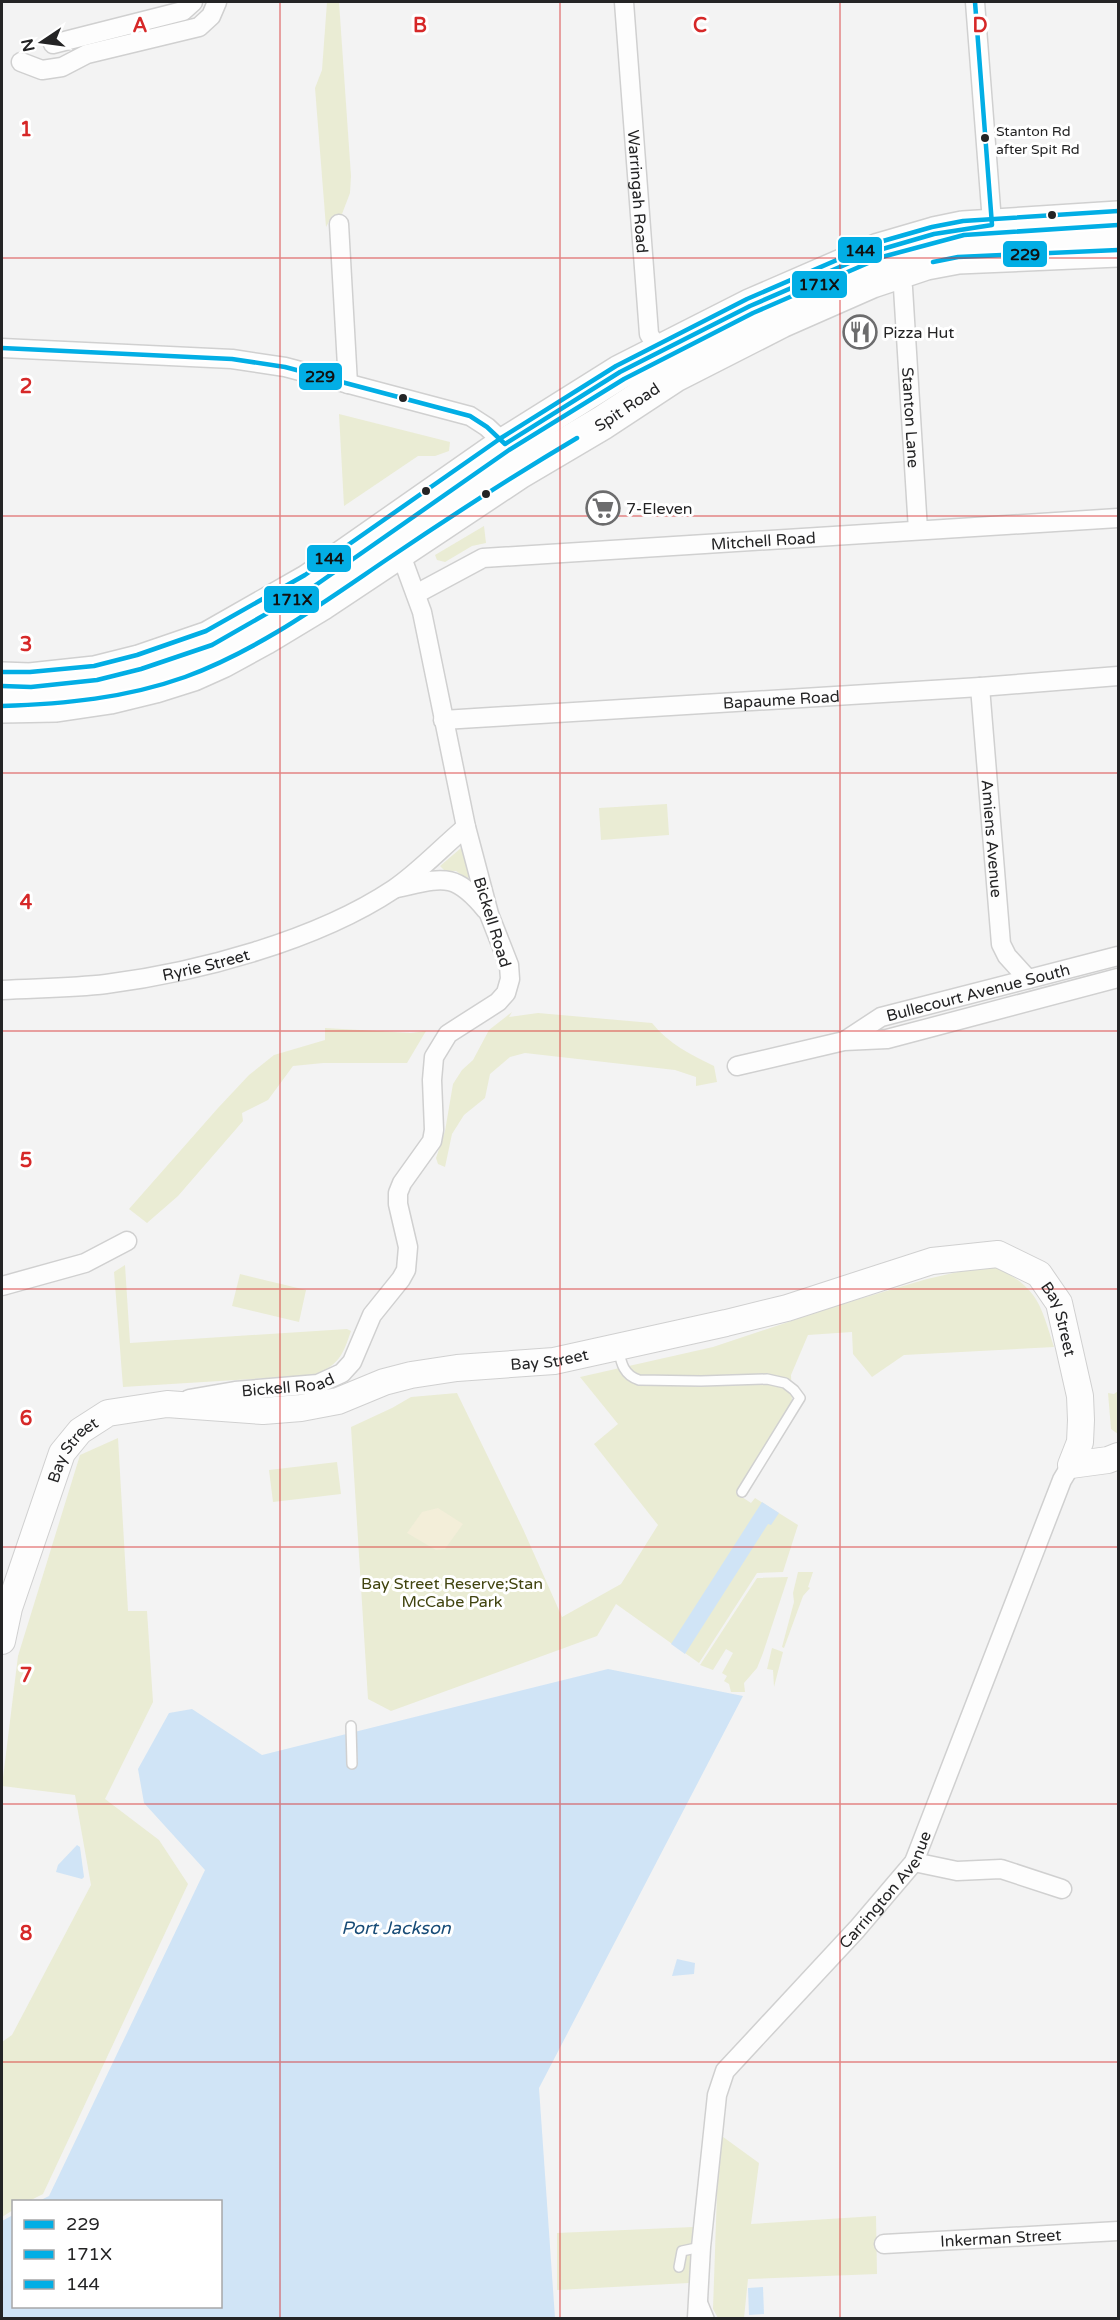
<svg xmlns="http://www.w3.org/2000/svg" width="1120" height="2320" viewBox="0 0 1120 2320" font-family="'Varela Round',sans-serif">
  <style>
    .green { fill: #eaecd4 }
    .sand { fill: #f3eed9 }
    .water { fill: #d0e4f6 }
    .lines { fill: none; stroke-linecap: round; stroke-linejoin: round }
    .lane-casing { stroke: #d0d0d0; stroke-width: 12 }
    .street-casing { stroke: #d0d0d0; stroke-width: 21 }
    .secondary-casing { stroke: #d0d0d0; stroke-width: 28 }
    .highway-casing { stroke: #d0d0d0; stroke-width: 36 }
    .lane { stroke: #fdfdfd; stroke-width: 9 }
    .street { stroke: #fdfdfd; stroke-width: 18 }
    .secondary { stroke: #fdfdfd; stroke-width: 26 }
    .highway { stroke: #fdfdfd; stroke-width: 33 }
    .bus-1-casing { stroke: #fff; stroke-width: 9 }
    .bus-2-casing { stroke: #fff; stroke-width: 9 }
    .bus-3-casing { stroke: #fff; stroke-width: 9 }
    .bus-1 { stroke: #02aee5; stroke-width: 4.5 }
    .bus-2 { stroke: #02aee5; stroke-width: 4.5 }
    .bus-3 { stroke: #02aee5; stroke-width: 4.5 }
    .grid { fill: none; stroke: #d62828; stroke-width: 1.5; stroke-opacity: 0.55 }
    .bus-dot { fill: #242425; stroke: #fff; stroke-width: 2 }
    .labels { text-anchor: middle; stroke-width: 6; stroke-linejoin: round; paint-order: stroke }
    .bus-label { font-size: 14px; fill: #242425; stroke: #fff; text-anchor: start }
    .street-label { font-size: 16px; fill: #242425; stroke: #fff }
    .poi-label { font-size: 16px; fill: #242425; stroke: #fff; text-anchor: start }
    .park-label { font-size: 16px; fill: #414410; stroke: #fff }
    .water-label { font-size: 18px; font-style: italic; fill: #184c77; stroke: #fff }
    .grid-label { font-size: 20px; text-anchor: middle; font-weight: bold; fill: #d62828; stroke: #fff; stroke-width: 6; stroke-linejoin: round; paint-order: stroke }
    .line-badge { stroke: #fff; stroke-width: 2 }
    .pale-badge-label { font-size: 16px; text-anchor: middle; font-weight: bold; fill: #111 }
  </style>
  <rect width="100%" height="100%" fill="#f3f3f3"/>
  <g class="green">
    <polygon points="327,2 339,2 351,176 350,193 342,214 332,216 326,227 315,88 322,70"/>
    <polygon points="339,414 450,442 449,451 435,456 418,456 344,506"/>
    <polygon points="484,526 486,543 472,546 445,562 437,560 435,555"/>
    <polygon points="667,804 669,835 601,840 599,808"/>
    <polygon points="461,848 470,876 467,879 456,871 445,871 440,866"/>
    <path d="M512,1012L509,1017L538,1013L652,1023C669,1044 691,1055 714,1066L717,1082L696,1086V1077L675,1070L525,1053L510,1057L490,1074L485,1098L464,1115L452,1134L445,1167L438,1164L436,1158L445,1131L453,1084L462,1070L473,1060L489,1030Z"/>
    <polygon points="325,1028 411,1033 426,1031 407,1063 323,1063 293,1066 268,1100 242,1113 243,1121 178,1196 147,1223 129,1209 218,1108 249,1075 274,1055 325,1040"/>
    <path d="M125,1265L130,1343L347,1329L351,1331C343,1355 339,1365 314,1375L123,1387L114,1272Z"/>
    <path d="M994,1266C1038,1288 1040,1303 1054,1347L904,1355L872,1377L853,1354L852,1332L808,1335L791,1375L792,1401L736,1493L751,1503L755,1498L798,1525L783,1572L757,1573L699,1663L616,1604L597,1636L391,1711L368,1699L351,1427L392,1408L411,1397L457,1393L523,1529L562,1617L621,1584L658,1525L594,1444L618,1424L580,1377L713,1347L839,1305L927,1279L962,1271Z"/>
    <polygon points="240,1274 306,1290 299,1322 232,1306"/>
    <polygon points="1118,1391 1118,1434 1111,1429 1108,1393 1114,1394"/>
    <polygon points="118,1438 128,1611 147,1611 153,1702 105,1799 159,1840 188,1884 43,2194 29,2201 14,2202 13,2210 2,2217 2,2042 12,2035 91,1885 75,1795 2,1786 18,1656 80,1455"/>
    <polygon points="337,1462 341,1494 273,1502 269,1470"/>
    <polygon points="798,1572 813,1572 808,1587 810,1588 803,1596 784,1648 782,1647 794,1602 793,1593"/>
    <polygon points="788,1577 763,1653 757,1668 744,1683 745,1692 731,1692 729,1684 724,1681 727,1676 722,1673 733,1653 726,1649 713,1670 700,1665 757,1578"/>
    <polygon points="772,1648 783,1652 774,1687 773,1670 767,1669"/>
    <polygon points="719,2134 759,2163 751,2224 876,2216 877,2274 748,2279 744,2318 718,2318 713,2309"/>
    <polygon points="693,2227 689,2283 557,2290 557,2233"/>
  </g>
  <polygon class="sand" points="438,1508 463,1524 445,1549 436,1550 407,1533 422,1512"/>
  <g class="water">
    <polygon points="762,1502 779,1513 771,1525 768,1524 685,1654 671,1644"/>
    <polygon points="608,1669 743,1696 539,2088 555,2318 2,2318 2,2221 13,2215 14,2306 220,2306 220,2202 39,2201 49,2196 205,1870 144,1803 138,1769 169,1713 192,1709 262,1755"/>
    <polygon points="77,1845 80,1847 84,1877 82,1879 56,1872 58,1865"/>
    <polygon points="677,1959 695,1963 694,1974 672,1976"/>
    <polygon points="763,2287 764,2314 749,2315 748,2288"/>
  </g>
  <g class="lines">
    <defs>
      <g id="lane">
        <path d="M618,1348C621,1362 623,1375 639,1380L701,1381L767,1379L785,1383L794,1390L800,1398L742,1492"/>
        <polyline points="351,1726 352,1764"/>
        <polyline points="679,2267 682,2251 701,2247"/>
        <polyline points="702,2301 709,2318"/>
      </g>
      <g id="street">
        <path id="s1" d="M624,2L649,334L663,358"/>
        <polyline points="975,2 993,235"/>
        <polyline points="53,44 183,11 193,2"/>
        <polyline points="21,62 42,70 62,67 87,54 199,27 211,16 217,2"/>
        <polyline points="339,224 348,384"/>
        <path id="s2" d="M900,271L903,288L918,530"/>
        <polyline points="2,348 232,359 285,367 470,416 487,427 505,444"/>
        <path id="s3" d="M416,594L483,558L1118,518"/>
        <path id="s4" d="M980,687L1001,944L1007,956L1028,979"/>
        <path id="s5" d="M443,720L980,687L1118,676"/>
        <path d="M397,888C443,878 454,871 486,910"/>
        <path id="s6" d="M2,990C36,988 72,988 106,984C198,972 316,941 394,889C419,872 442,847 466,827"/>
        <path id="s7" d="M846,1040L881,1017L1118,956"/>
        <polyline points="737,1066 844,1041 887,1039 1118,978"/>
        <polyline points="2,1286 85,1263 127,1241"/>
        <path id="s8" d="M189,1399L235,1391L318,1384L342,1373L352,1362L372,1315L401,1279L406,1270L408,1247L398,1204V1193L402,1183L432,1141L434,1130L432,1080L434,1057L448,1034L498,1002L506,993L510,979L509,965L489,914L466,827L422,612L397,544"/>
        <polyline points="914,1862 957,1871 1001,1869 1062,1889"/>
        <path id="s9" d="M884,2244L1118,2231"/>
        <path id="s10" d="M697,2318L701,2247L717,2095L725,2071L857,1929L914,1862L1062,1480L1071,1465"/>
      </g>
      <g id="secondary">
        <path id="s11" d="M2,1641L9,1608L62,1453L80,1431L108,1413L167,1404L263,1411L301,1408L338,1401L384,1382L411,1375L457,1368L554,1361L726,1323L787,1308L932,1261L998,1254L1039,1274L1059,1303L1080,1396L1081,1420L1080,1442L1071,1465L1108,1460L1118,1456"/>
      </g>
      <g id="highway">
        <polyline points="2,679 30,680 95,673 139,662 209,638 309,581 505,444 620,372 750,306 879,250 934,234 963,228 1118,218"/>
        <path id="s12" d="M2,706L56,705L110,697L155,686L193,674L222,661L264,638L322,603L519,472L602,423L675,375L781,321L872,281L926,263L958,257L1118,250"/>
      </g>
    </defs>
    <use href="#lane" class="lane-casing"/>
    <use href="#street" class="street-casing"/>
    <use href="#secondary" class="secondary-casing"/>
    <use href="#highway" class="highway-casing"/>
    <use href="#lane" class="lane"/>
    <use href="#street" class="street"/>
    <use href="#secondary" class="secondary"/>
    <use href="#highway" class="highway"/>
    <defs>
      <g id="bus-1">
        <polyline points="933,262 958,257 1118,250"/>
        <polyline points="2,348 232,359 285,367 470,416 487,427 505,444 620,372 750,306 879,250 934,234 992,225 975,2"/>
        <path d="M2,706C65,704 126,698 185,677C259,650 324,602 389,558C451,516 513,476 577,438"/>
      </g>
      <polyline id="bus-2" points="2,686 31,687 97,680 141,669 212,645 313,587 509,450 624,379 753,313 882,257 964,235 1118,225"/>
      <polyline id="bus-3" points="2,672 30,672 94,666 137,655 206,631 305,575 501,438 616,366 747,299 876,243 932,227 963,221 1118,211"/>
    </defs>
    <use href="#bus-1" class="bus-1-casing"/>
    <use href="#bus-2" class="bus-2-casing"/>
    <use href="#bus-3" class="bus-3-casing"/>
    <use href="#bus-1" class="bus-1"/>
    <use href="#bus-2" class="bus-2"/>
    <use href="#bus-3" class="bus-3"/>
  </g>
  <path class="grid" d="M280,2V2318M560,2V2318M840,2V2318M2,258H1118M2,516H1118M2,773H1118M2,1031H1118M2,1289H1118M2,1547H1118M2,1804H1118M2,2062H1118"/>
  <defs>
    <symbol id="restaurant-ring" viewBox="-11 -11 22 22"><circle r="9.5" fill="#fff" stroke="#6c6c6d" stroke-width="1.5"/><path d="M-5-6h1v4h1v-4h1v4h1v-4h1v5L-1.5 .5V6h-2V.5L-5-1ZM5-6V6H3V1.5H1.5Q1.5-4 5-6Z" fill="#6c6c6d"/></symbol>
    <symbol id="supermarket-ring" viewBox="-11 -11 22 22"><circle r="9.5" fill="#fff" stroke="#6c6c6d" stroke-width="1.5"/><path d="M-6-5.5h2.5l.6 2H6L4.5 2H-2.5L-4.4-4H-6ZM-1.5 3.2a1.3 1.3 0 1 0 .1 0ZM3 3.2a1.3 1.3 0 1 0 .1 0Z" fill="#6c6c6d"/></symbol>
  </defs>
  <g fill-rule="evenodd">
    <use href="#restaurant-ring" x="841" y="313" width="38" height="38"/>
    <use href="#supermarket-ring" x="584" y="489" width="38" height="38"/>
  </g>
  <g class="bus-dot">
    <circle cx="985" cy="138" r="5"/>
    <circle cx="1052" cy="215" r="5"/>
    <circle cx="403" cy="398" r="5"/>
    <circle cx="426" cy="491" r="5"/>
    <circle cx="486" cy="494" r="5"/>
  </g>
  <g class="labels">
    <g class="bus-label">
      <text x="996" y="136">Stanton Rd<tspan x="996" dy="18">after Spit Rd</tspan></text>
    </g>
    <g class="street-label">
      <text dy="6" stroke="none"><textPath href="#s1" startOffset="190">Warringah Road</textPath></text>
      <text dy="6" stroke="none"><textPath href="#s12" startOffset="705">Spit Road</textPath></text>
      <text dy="6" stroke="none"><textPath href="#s2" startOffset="147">Stanton Lane</textPath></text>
      <text dy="6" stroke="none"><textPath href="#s3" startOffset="357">Mitchell Road</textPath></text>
      <text dy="6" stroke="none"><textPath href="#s5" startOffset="339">Bapaume Road</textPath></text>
      <text dy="6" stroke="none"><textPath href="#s4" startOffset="152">Amiens Avenue</textPath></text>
      <text transform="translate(493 922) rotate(73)" y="6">Bickell Road</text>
      <text dy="6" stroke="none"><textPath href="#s6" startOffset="206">Ryrie Street</textPath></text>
      <text dy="6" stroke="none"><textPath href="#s7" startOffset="142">Bullecourt Avenue South</textPath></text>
      <text dy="6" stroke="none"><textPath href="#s11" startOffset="1266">Bay Street</textPath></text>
      <text dy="6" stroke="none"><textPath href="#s11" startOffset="708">Bay Street</textPath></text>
      <text dy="6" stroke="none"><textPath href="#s8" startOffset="100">Bickell Road</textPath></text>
      <text dy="6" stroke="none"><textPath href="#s11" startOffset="206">Bay Street</textPath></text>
      <text dy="6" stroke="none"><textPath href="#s10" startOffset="492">Carrington Avenue</textPath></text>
      <text dy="6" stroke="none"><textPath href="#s9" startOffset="117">Inkerman Street</textPath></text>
    </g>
    <g class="poi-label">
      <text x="883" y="338">Pizza Hut</text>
      <text x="626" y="514">7-Eleven</text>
    </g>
    <g class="park-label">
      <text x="452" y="1589">Bay Street Reserve;Stan<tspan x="452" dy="18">McCabe Park</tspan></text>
    </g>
    <g class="water-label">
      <text x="396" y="1934">Port Jackson</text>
    </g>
  </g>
  <g class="grid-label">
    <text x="140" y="32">A</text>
    <text x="420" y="32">B</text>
    <text x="700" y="32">C</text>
    <text x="980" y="32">D</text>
    <text x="26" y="136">1</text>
    <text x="26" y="393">2</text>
    <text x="26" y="651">3</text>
    <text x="26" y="909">4</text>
    <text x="26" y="1167">5</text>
    <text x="26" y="1425">6</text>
    <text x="26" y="1682">7</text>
    <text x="26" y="1940">8</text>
  </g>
  <g class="line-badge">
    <rect x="837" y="236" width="46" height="28" rx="6" fill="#02aee5"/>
    <rect x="1002" y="240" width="46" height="28" rx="6" fill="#02aee5"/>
    <rect x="791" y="270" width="57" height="29" rx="6" fill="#02aee5"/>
    <rect x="298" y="362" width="45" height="29" rx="6" fill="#02aee5"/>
    <rect x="306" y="544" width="46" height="29" rx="6" fill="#02aee5"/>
    <rect x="263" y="585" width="57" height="29" rx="6" fill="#02aee5"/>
  </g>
  <g class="pale-badge-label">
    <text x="860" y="256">144</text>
    <text x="1025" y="260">229</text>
    <text x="819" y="290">171X</text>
    <text x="320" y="382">229</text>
    <text x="329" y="564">144</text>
    <text x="292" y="605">171X</text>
  </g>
  <rect width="1120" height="2320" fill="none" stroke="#242425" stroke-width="6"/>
  <rect x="12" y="2200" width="210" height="108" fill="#ffffff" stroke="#a7a7a8" stroke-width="1.5"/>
  <rect x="24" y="2220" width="30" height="9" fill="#02aee5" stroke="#a7a7a8" stroke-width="1.5"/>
  <text x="66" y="2230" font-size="18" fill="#242425">229</text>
  <rect x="24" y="2250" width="30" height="9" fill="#02aee5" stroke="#a7a7a8" stroke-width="1.5"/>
  <text x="66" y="2260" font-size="18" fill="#242425">171X</text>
  <rect x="24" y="2280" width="30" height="9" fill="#02aee5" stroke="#a7a7a8" stroke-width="1.5"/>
  <text x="66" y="2290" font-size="18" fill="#242425">144</text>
  <g transform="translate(42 42) rotate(257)" stroke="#ffffff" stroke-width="4.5" paint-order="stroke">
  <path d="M0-4.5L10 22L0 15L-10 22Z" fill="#242425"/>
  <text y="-9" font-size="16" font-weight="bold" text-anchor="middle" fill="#242425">N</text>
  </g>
</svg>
